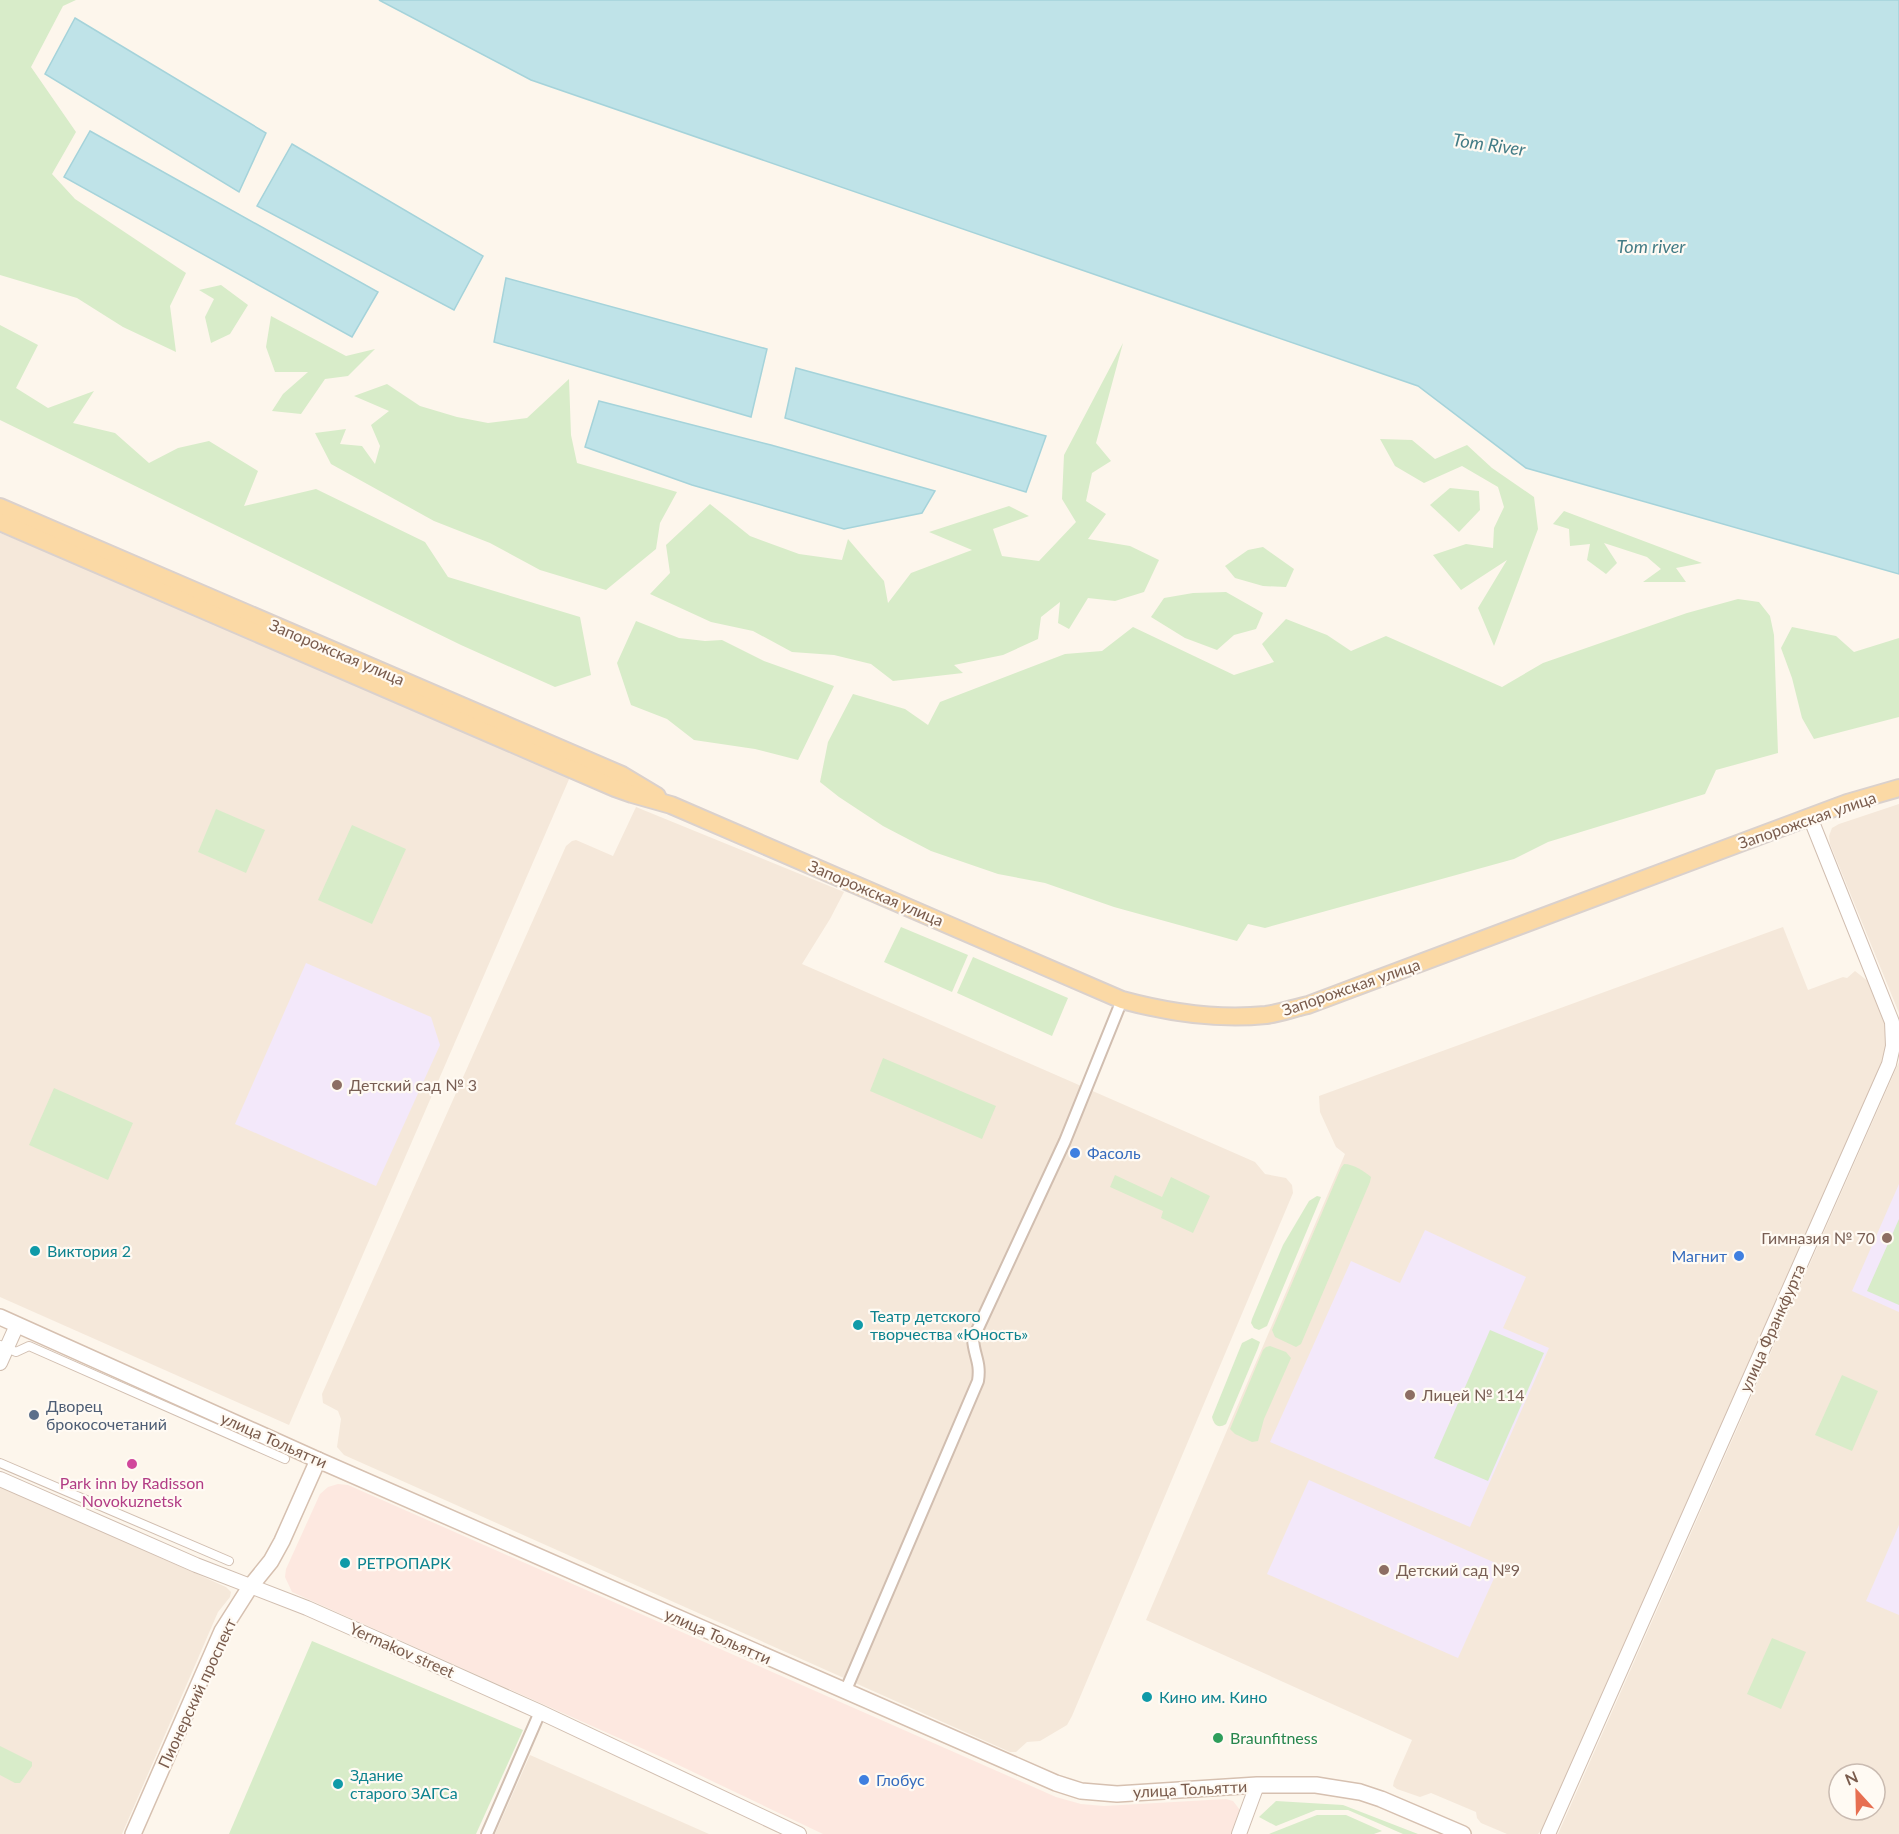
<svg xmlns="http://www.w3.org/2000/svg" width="1899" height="1834" viewBox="0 0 1899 1834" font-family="Lato,sans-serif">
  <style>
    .residential { fill: #f5e8da; fill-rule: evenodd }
    .commercial { fill: #fde8e0 }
    .education { fill: #f3e8fa }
    .green { fill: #d8ecc9 }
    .water { fill: #bfe3e8; stroke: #a5d3da; stroke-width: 1.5 }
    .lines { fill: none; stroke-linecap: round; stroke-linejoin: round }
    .pedestrian-casing { stroke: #d1beb0; stroke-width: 10 }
    .minor-casing { stroke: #d1beb0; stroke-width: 14 }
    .tertiary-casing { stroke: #d1beb0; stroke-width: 16 }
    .secondary-casing { stroke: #d6c0b0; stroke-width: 18 }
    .primary-casing { stroke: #dad1cd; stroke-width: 20 }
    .pedestrian { stroke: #fff; stroke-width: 8 }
    .minor { stroke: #fff; stroke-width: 10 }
    .tertiary { stroke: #fff; stroke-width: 14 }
    .secondary { stroke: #fff; stroke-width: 15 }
    .primary { stroke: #fbd9a5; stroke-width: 16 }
    .education-dot { fill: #8d6e63; stroke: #fffaf3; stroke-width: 2 }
    .shop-dot { fill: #3f7fe0; stroke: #fffaf3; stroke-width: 2 }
    .culture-dot { fill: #0f9aa8; stroke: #fffaf3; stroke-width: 2 }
    .service-dot { fill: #5c6f8a; stroke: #fffaf3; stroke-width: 2 }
    .hotel-dot { fill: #d1479c; stroke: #fffaf3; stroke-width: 2 }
    .leisure-dot { fill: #2e9e5b; stroke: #fffaf3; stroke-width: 2 }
    .labels { text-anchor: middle; stroke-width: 4.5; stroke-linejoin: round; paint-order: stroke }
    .street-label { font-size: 16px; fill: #7a5c4d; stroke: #fffaf3 }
    .education-label { font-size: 16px; fill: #785e54; stroke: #fffaf3; text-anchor: start }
    .shop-label { font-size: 16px; fill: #366cbe; stroke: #fffaf3; text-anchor: start }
    .culture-label { font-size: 16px; fill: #0d838f; stroke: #fffaf3; text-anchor: start }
    .service-label { font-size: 16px; fill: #4e5e75; stroke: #fffaf3; text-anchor: start }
    .hotel-label { font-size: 16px; fill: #b23c85; stroke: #fffaf3 }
    .leisure-label { font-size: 16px; fill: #27864d; stroke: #fffaf3; text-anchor: start }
    .water-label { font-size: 18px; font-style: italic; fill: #437c86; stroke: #fffaf3 }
  </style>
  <rect width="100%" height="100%" fill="#fdf6ec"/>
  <g class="residential">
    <polygon points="0,533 188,610 570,777 289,1425 0,1297"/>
    <polygon points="1899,804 1899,1013 1830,844 1829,836 1832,828 1839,824"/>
    <polygon points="636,807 844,892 830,919 802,964 1255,1162 1265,1174 1286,1178 1292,1185 1293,1193 1072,1716 1067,1725 1040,1741 1027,1742 1016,1752 1010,1752 344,1455 337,1447 341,1419 338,1411 323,1403 322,1394 566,846 572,841 576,840 613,856"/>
    <polygon points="1783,927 1808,990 1843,977 1847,978 1855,971 1869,982 1883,1018 1887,1035 1883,1061 1544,1827 1538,1834 1507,1834 1481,1823 1477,1818 1476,1812 1431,1793 1420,1797 1397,1789 1393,1786 1394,1781 1412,1740 1146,1620 1345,1154 1336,1147 1320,1112 1319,1096"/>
    <path d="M1899,1062V1834H1558ZM1839,1774H1875V1810H1839Z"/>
    <polygon points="0,1486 226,1587 231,1592 230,1597 218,1612 122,1834 0,1834"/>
    <polygon points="530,1755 709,1834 495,1834"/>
  </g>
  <polygon class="commercial" points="338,1484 348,1485 1056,1797 1081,1804 1104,1806 1226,1799 1233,1801 1240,1810 1241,1816 1235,1834 823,1834 668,1760 292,1592 285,1577 286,1569 320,1494 328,1487"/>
  <g class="education">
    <polygon points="306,963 431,1017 440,1045 376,1186 235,1124"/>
    <polygon points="1899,1184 1899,1312 1852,1291"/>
    <polygon points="1425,1230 1526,1277 1503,1328 1549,1348 1470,1527 1270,1442 1351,1261 1400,1283"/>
    <polygon points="1309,1480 1500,1565 1458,1658 1267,1574"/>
    <polygon points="1899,1525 1899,1615 1866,1601"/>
  </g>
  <g class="green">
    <polygon points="0,0 76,0 63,6 31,67 76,132 52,174 75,199 186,273 170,306 176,352 123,327 77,298 0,275"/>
    <polygon points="221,285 248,305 230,334 211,343 205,317 214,299 199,290"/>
    <polygon points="271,316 346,356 375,349 348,376 325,379 301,414 272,411 283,394 308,372 275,372 266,347"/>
    <polygon points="0,325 38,345 16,388 48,408 94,391 73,423 115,433 149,463 178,448 209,441 258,471 244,506 316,489 425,542 448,577 580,617 591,675 555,687 461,645 0,420"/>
    <polygon points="1123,343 1096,443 1111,461 1092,473 1086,501 1106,514 1088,539 1130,546 1159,560 1144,592 1115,601 1088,598 1069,629 1058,623 1060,602 1041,617 1038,639 1003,655 954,665 963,673 893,681 871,664 834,655 792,652 753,631 711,622 650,594 670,573 666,545 710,504 750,536 799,554 842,560 848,539 884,581 888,603 911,573 972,550 929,532 1009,506 1029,516 993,529 1002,556 1039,561 1076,522 1062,499 1064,455"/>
    <polygon points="569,379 571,435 577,463 677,492 660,523 656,549 606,590 540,570 490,543 434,521 331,464 315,433 346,429 340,444 362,446 375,464 380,446 371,425 389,411 354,396 387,384 420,406 457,417 488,423 527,418"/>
    <polygon points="1380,439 1412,440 1435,459 1467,445 1492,468 1534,497 1538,529 1494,646 1478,608 1507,560 1461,590 1433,555 1466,544 1493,548 1494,528 1504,507 1498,487 1462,466 1424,483 1395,466"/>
    <polygon points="1450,488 1479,491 1480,510 1459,532 1430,505"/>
    <polygon points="1564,511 1702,563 1676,568 1686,582 1643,582 1661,569 1647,557 1604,543 1617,563 1606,574 1587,560 1590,544 1570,546 1569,529 1553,524"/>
    <polygon points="1263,547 1294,569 1286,587 1263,586 1235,578 1225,566 1248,550"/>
    <polygon points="1226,592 1263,613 1256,629 1234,635 1217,650 1185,638 1151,617 1164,598 1193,593"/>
    <polygon points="1738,599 1759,602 1770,616 1774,635 1778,753 1716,770 1705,794 1548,842 1514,859 1265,928 1248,924 1237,941 1114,907 1045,883 998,874 931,851 883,826 839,797 820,782 828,742 853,694 905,709 928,725 940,702 1065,654 1102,651 1133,627 1234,675 1274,662 1262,644 1286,619 1327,635 1351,651 1386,636 1502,687 1543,663 1687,613"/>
    <polygon points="636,621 679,638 705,641 722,640 764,661 834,686 798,760 755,749 694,740 667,719 631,705 617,663"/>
    <polygon points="1792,627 1836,636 1854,652 1899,638 1899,717 1814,739 1802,718 1792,678 1781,648"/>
    <polygon points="216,809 265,830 246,873 198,852"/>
    <polygon points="352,825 406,849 372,924 318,900"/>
    <polygon points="901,927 968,955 952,992 884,962"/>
    <polygon points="973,957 1068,998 1052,1036 957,993"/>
    <polygon points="883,1058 996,1106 982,1139 870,1091"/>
    <polygon points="54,1088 133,1123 108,1180 29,1145"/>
    <path d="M1344,1164C1353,1164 1364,1171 1371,1177L1370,1182L1301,1344L1296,1347L1275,1337L1272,1330L1341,1168Z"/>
    <polygon points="1115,1175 1162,1197 1171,1177 1210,1196 1193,1233 1161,1218 1163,1211 1110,1187"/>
    <polygon points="1317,1196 1321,1197 1267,1326 1259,1330 1254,1328 1251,1323 1252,1319 1283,1245 1309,1201"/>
    <polygon points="1899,1219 1899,1305 1867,1291"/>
    <polygon points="1490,1330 1544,1353 1488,1481 1434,1458"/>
    <path d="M1252,1338L1260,1342L1258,1348L1226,1424C1218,1429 1214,1425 1212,1417L1242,1343Z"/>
    <polygon points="1270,1346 1286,1352 1291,1358 1264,1419 1258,1441 1252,1442 1235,1434 1230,1429 1263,1350 1266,1347"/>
    <polygon points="1842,1375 1878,1391 1852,1451 1815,1435"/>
    <polygon points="1772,1638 1806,1652 1781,1709 1747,1694"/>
    <polygon points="312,1641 523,1730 476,1834 229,1834"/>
    <polygon points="0,1746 32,1762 32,1766 20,1783 15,1783 0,1775"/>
    <polygon points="1276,1801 1343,1805 1418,1834 1403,1834 1348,1810 1316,1810 1276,1826 1259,1817"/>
    <polygon points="1317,1815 1346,1815 1382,1831 1374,1834 1269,1834"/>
  </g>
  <g class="water">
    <polygon points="379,0 1899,0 1899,574 1526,468 1418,386 531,80"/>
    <polygon points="75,18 266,133 239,192 45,74"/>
    <polygon points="90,131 378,292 352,337 64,177"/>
    <polygon points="292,144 483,256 454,310 257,206"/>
    <polygon points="506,278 767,349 751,417 494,342"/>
    <polygon points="796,368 1046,436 1026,492 785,418"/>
    <polygon points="599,401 771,445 935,491 922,513 844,529 692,485 585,447"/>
  </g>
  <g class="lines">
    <defs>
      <g id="pedestrian">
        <polyline points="0,1345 16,1352 29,1346 285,1459"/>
        <polyline points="0,1463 229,1561"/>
      </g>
      <g id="minor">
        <path d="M845,1692L978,1381C981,1362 974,1356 973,1339L1065,1141L1122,1000"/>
        <polyline points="487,1834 540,1712"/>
      </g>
      <g id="tertiary">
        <polyline points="0,1363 17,1325"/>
        <polyline points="0,1479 196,1565 307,1608 386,1643 540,1712 799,1834"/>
        <polyline points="1239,1834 1257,1785"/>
        <polyline points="1548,1834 1889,1064 1893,1046 1892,1022 1810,817"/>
      </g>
      <g id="secondary">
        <polyline points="0,1317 318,1460 1056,1783 1081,1791 1117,1794 1257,1785 1316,1785 1360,1792 1381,1799 1463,1834"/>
        <polyline points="133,1834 222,1631 250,1587 271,1561 282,1541 318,1460"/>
      </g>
      <g id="primary">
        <polyline points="0,507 622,775 657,796"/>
        <path d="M0,522L615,788L632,794L671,805L1122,1000C1170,1013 1217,1020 1266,1015C1280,1013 1294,1008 1308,1005L1847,803L1899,788"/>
      </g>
    </defs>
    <use href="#pedestrian" class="pedestrian-casing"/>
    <use href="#minor" class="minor-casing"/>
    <use href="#tertiary" class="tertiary-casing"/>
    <use href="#secondary" class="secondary-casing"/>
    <use href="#primary" class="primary-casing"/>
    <use href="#pedestrian" class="pedestrian"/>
    <use href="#minor" class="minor"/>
    <use href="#tertiary" class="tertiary"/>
    <use href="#secondary" class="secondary"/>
    <use href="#primary" class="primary"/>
  </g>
  <g class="education-dot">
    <circle cx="337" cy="1085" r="6"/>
    <circle cx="1887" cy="1238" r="6"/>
    <circle cx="1410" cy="1395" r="6"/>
    <circle cx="1384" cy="1570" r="6"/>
  </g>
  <g class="shop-dot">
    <circle cx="1075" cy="1153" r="6"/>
    <circle cx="1739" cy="1256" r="6"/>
    <circle cx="864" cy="1780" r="6"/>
  </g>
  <g class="culture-dot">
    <circle cx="35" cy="1251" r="6"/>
    <circle cx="858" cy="1325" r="6"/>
    <circle cx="345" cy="1563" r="6"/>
    <circle cx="1147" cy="1697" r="6"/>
    <circle cx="338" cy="1784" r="6"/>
  </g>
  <circle class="service-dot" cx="34" cy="1415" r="6"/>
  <circle class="hotel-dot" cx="132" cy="1464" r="6"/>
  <circle class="leisure-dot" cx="1218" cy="1738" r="6"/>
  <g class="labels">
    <g class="street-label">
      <text transform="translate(337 652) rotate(23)" y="6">Запорожская улица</text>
      <text transform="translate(1807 820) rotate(-19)" y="6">Запорожская улица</text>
      <text transform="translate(876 893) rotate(23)" y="6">Запорожская улица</text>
      <text transform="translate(1351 987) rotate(-19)" y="6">Запорожская улица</text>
      <text transform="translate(1772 1328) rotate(-66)" y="6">улица Франкфурта</text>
      <text transform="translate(274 1440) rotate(24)" y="6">улица Тольятти</text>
      <text transform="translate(718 1636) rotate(24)" y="6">улица Тольятти</text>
      <text transform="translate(402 1650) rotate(24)" y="6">Yermakov street</text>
      <text transform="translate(197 1693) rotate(-65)" y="6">Пионерский проспект</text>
      <text transform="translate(1190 1789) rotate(-3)" y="6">улица Тольятти</text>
    </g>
    <g class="education-label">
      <text x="349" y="1091">Детский сад № 3</text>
      <text x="1875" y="1244" text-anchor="end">Гимназия № 70</text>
      <text x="1422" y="1401">Лицей № 114</text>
      <text x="1396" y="1576">Детский сад №9</text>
    </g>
    <g class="shop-label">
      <text x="1087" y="1159">Фасоль</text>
      <text x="1727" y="1262" text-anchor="end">Магнит</text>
      <text x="876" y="1786">Глобус</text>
    </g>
    <g class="culture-label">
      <text x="47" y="1257">Виктория 2</text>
      <text x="870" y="1322">Театр детского<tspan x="870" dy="18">творчества «Юность»</tspan></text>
      <text x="357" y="1569">РЕТРОПАРК</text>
      <text x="1159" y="1703">Кино им. Кино</text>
      <text x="350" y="1781">Здание<tspan x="350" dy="18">старого ЗАГСа</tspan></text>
    </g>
    <g class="service-label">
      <text x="46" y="1412">Дворец<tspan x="46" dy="18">брокосочетаний</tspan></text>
    </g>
    <g class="hotel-label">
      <text x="132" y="1489">Park inn by Radisson<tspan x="132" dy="18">Novokuznetsk</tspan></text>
    </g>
    <g class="leisure-label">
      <text x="1230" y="1744">Braunfitness</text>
    </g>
    <g class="water-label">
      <text transform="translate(1489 145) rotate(8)" y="6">Tom River</text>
      <text x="1651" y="253">Tom river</text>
    </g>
  </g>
  <g transform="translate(1857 1792) rotate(338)"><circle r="28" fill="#fffaf3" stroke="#cabbb1" stroke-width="1.5"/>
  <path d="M0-4.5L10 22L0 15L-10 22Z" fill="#e76f51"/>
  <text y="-9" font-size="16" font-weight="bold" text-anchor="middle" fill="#7a5c4d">N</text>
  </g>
</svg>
